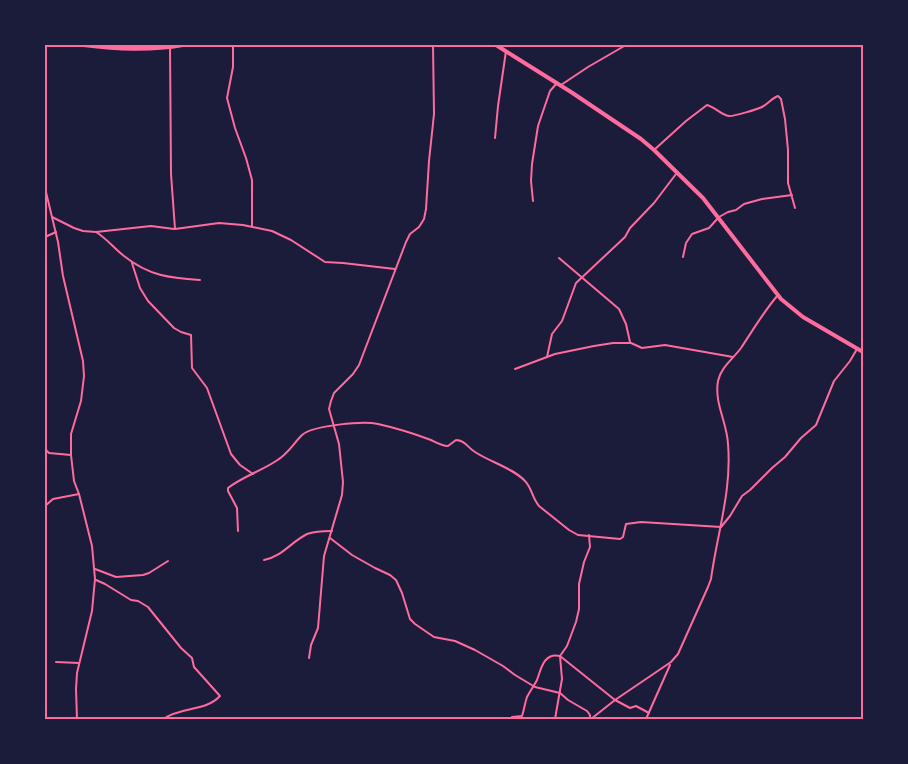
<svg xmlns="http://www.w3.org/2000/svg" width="908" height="764" viewBox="0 0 908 764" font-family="Mulish,sans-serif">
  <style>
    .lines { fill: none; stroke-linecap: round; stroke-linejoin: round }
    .minor { stroke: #ff6b9d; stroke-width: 2 }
    .primary { stroke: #ff6b9d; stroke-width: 4 }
    .neatline { fill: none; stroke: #ff6b9d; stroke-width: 2 }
  </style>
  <rect width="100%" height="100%" fill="#1b1b3a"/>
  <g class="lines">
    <g class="minor">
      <polyline points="233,45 233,67 227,98 235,128 246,158 252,180 252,226"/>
      <polyline points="170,47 171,174 175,229 219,223 243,225 272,231 291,240 325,262 343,263 395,269"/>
      <polyline points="561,85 588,67 626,45"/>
      <polyline points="495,138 498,106 506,51"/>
      <path d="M654,150L686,121L707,105C715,107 721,115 729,116C732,117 758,109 762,107C768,104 772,98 778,96L781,99L785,119L788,150V183L795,208"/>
      <polyline points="45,188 58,242 63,276 83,361 84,376 81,401 71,434 71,455 74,481 79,494 92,546 95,579 92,611 77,673 76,689 77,719"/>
      <polyline points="533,201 531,181 532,164 538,126 550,91 557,83"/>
      <polyline points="52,217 74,228 83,231 96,232 151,226 174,229"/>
      <path d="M96,232C106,238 115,249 124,256C149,276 170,278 200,280"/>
      <polyline points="45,237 56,232"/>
      <polyline points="683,257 686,243 692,234 709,228 719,217 728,212 736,210 744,204 762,199 792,195"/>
      <polyline points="559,258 619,309 626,324 630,342"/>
      <polyline points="132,263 140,288 148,301 174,328 181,332 191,335 192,368 207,388 231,454 240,465 253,474"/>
      <polyline points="547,357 552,334 562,321 576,283 625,237 630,228 654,203 676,174"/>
      <polyline points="515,369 555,354 594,346 613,343 631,343 642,348 665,345 733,357"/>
      <polyline points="45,449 49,453 71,455"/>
      <polyline points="45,506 53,499 79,494"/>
      <path d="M238,531L237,508L228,491V488C242,477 261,471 276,461C288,454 293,444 302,435C313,425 364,421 378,424C396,428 415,434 431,440C437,443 442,446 448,446L456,440C465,440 468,448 475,452C490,462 513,468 525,481C532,488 532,498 539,506L569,530L578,535L620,539L623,537L626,524L641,522L721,527L730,516L742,496L750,490L772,468L785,457L801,438L816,425L834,381L850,361L857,349"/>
      <polyline points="589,535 590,547 584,562 579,584 579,609 576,622 567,646 560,656 615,700 630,708 636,706 649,713"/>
      <polyline points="330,538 352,555 375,568 390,575 396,580 402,593 410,619 415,624 434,637 455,641 475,650 503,666 515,675 535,687 560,693 568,700 587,711 590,715 590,719"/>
      <path d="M264,560C283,556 291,542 307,534C315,531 323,531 332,531"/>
      <polyline points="95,569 116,577 143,575 149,573 168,561"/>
      <path d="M96,580L105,584L131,600L138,601L148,607L181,648L192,658L194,667L220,696C205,712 182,706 163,719"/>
      <polyline points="309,658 311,645 318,628 324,556 342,495 343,482 339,444 329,409 331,401 334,393 353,374 359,365 406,242 410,234 419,227 424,219 426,209 429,161 434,114 433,45"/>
      <polyline points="56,662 79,663"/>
      <path d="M512,717L522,716C524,710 525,703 527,697C530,691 534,686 537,680C541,669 544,652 560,656L562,679L555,719"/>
      <path d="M591,719L615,700L671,662L678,654L708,587L711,579C717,534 732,491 728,444C727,422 714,403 718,381C721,367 733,359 741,348C753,330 764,311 778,295"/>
      <polyline points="646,719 670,665"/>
    </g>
    <g class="primary">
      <path d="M83,45C117,49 149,51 183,45"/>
      <polyline points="496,45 571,92 641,139 654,150 703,198 781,299 803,317 863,352"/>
    </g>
  </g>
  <rect width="908" height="764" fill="none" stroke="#1b1b3a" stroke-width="93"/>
  <rect x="46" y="46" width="816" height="672" class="neatline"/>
</svg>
